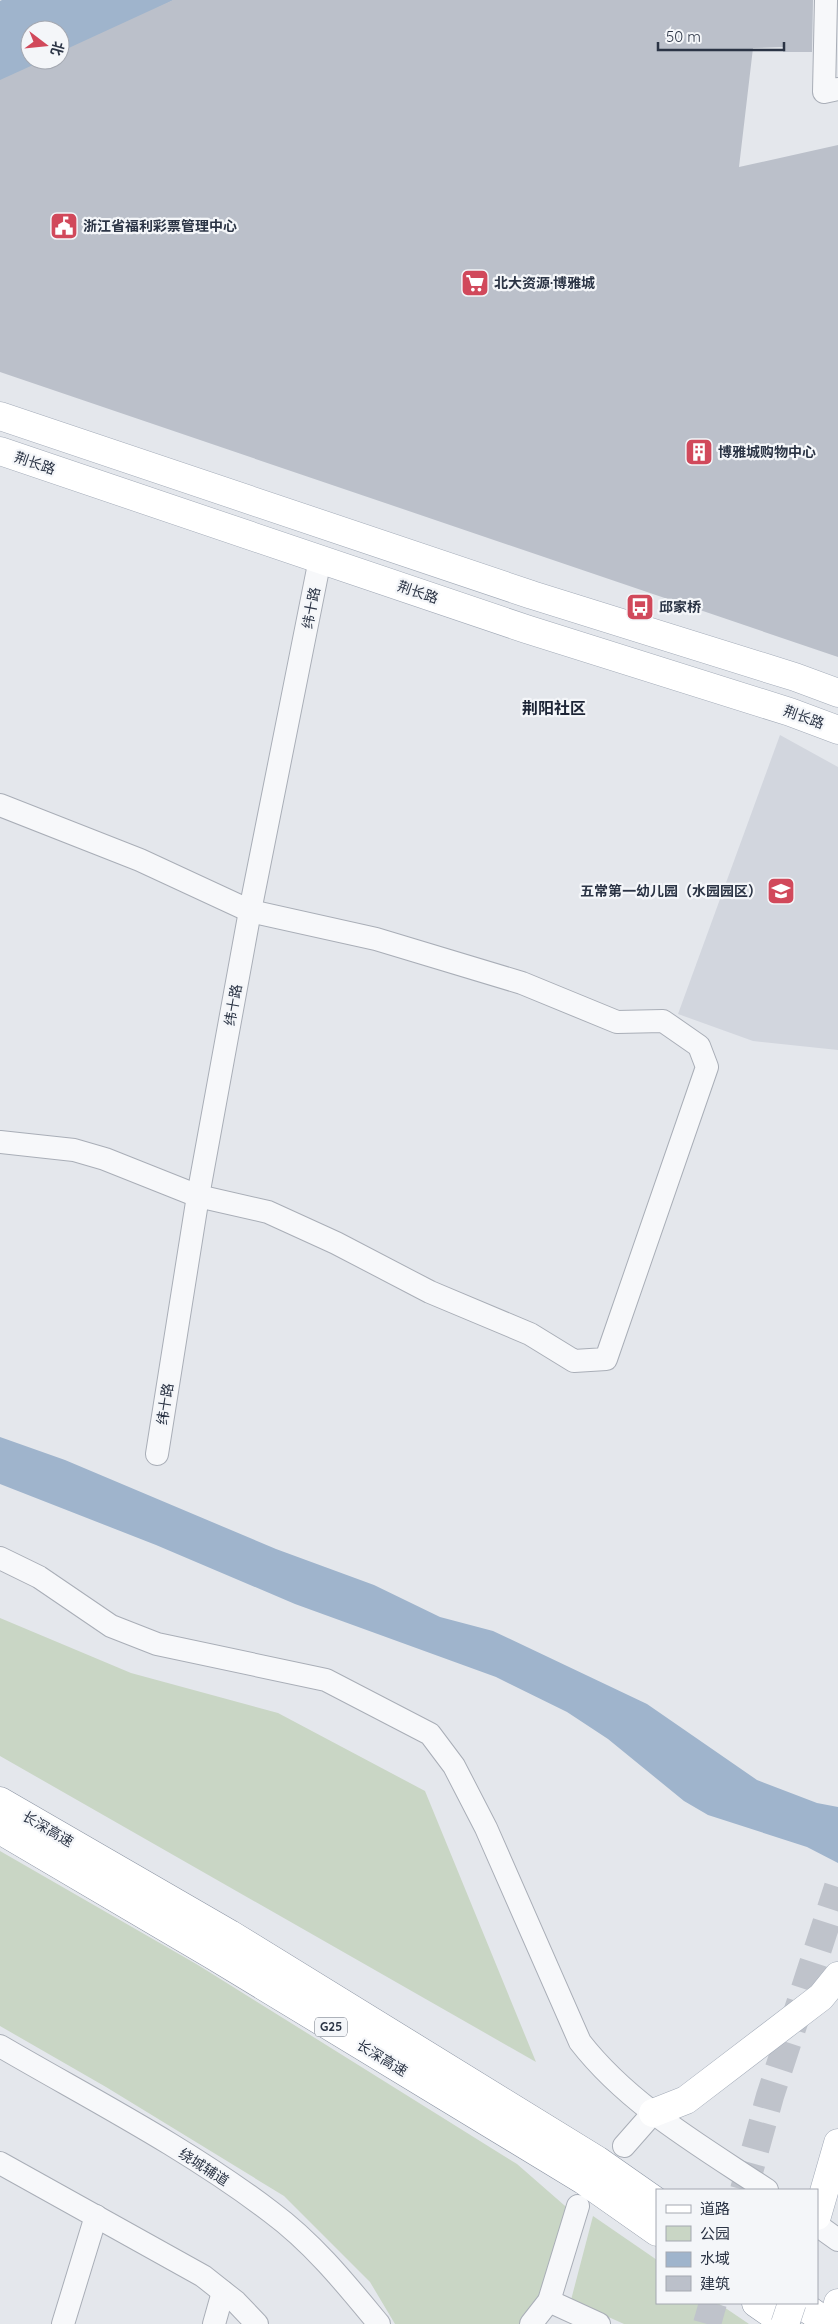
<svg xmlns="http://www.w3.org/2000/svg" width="838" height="2324" viewBox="0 0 838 2324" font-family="Quicksand,'Noto Sans SC',sans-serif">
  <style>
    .built { fill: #d2d6de }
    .green { fill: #c9d6c5 }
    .water { fill: #9fb4cc }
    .building { fill: #bbc0ca }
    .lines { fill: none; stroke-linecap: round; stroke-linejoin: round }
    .highway-tunnel { stroke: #bfc3cb; stroke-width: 28; stroke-dasharray: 28 14; stroke-linecap: butt }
    .minor-casing { stroke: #a9aeb7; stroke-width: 24 }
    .major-casing { stroke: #a3abb8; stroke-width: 29 }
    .highway-casing { stroke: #8b94a3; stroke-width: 29 }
    .minor { stroke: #f7f8fa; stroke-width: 22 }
    .major { stroke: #fff; stroke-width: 28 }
    .highway { stroke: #fff; stroke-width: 28 }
    .major-bridge-casing { stroke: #a3abb8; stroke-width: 29; stroke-linecap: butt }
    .major-bridge { stroke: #fff; stroke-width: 28 }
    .labels { text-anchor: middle; stroke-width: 4.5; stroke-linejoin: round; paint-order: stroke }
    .shield { fill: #f4f6f9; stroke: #676e7b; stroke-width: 1 }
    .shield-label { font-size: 12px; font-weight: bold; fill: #2b3445 }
    .poi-label { font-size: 14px; font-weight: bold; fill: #2b3445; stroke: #f4f6f9; text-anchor: start }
    .street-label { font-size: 14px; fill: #2b3445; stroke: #f4f6f9 }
    .quarter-label { font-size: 16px; font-weight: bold; fill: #1d2536; stroke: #f4f6f9 }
  </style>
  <rect width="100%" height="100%" fill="#e4e7ec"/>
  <polygon class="built" points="780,735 838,767 838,1050 753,1041 678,1014"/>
  <g class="green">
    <polygon points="0,1618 131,1673 278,1713 425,1791 536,2062 0,1756"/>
    <polygon points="0,1851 198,1965 517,2164 572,2212 542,2298 520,2324 395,2324 370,2282 284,2196 106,2087 0,2026"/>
    <polygon points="593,2216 657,2260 657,2303 718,2303 749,2324 624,2324 571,2300"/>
  </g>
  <g class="water">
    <polygon points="2,0 174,0 60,55 60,30 30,30 30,60 48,60 0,81 0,1"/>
    <polygon points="0,1437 65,1460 276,1549 374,1585 440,1617 493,1631 647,1704 757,1780 817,1803 838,1807 838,1863 807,1847 708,1815 684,1801 608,1739 567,1712 496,1677 295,1604 156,1545 0,1484"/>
  </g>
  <polygon class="building" points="173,0 813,0 812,52 783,52 783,47 753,48 739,167 838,145 838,657 0,372 0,80 44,60 60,60 60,52"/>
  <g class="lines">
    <g class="highway-tunnel">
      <polyline points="744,2190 770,2096 838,1887"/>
      <polyline points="707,2324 713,2303"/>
    </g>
    <defs>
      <g id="minor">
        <polyline points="826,0 824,92 838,89"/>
        <polyline points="0,805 140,860 250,911 376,939 522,983 617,1022 663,1021 699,1046 707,1067 606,1359 574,1361 530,1334 430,1292 336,1243 268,1212 198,1196 105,1159 74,1150 0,1142"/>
        <polyline points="157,1454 198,1196 250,911 320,559"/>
        <path d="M0,1558L39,1577L111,1626L157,1644L326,1680L430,1734L454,1766L486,1828L580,2042C629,2105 701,2146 767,2190"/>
        <path d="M0,2046C91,2099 187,2148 271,2212C313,2243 346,2284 379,2324"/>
        <polyline points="624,2146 653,2113"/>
        <polyline points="0,2163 203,2276 236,2302 257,2324"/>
        <polyline points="817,2225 838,2240"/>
        <polyline points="549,2301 599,2324"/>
        <polyline points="63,2324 96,2216"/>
        <polyline points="214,2324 223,2292"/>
        <polyline points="531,2324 549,2301 578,2206"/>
      </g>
      <g id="major">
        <polyline points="0,416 532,595 795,677 838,693"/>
        <polyline points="0,451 526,629 790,712 838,730"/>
        <polyline points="653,2113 686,2100 821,1997 838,1976"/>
        <polyline points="817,2216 838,2143"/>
        <polyline points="832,2324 838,2303"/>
      </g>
      <g id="highway">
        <polyline points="0,1801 230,1934 597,2160 657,2202"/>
        <polyline points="0,1830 214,1956 583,2180 657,2232"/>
        <polyline points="756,2303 786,2324"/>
        <polyline points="799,2303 829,2324"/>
      </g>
    </defs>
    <use href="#minor" class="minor-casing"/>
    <use href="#major" class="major-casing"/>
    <use href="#highway" class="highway-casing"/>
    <use href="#minor" class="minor"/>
    <use href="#major" class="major"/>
    <use href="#highway" class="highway"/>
    <defs>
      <polyline id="major-bridge" points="785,2324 792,2303"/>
    </defs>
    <use href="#major-bridge" class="major-bridge-casing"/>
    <use href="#major-bridge" class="major-bridge"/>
  </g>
  <defs>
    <symbol id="civic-square" viewBox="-11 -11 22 22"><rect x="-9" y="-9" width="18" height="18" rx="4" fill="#d1495b" stroke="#f4f6f9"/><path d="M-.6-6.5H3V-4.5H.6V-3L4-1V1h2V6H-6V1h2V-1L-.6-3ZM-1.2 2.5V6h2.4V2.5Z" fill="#fff"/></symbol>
    <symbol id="supermarket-square" viewBox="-11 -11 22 22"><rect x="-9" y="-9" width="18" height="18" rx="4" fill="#d1495b" stroke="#f4f6f9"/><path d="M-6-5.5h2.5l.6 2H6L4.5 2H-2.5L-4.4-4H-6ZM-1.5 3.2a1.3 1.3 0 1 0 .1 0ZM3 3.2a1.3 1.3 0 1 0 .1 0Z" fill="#fff"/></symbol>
    <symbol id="building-square" viewBox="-11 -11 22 22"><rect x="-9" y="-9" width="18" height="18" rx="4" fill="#d1495b" stroke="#f4f6f9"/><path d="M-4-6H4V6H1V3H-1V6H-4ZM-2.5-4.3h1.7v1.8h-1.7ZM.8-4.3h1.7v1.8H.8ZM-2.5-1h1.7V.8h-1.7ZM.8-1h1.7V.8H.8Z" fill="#fff"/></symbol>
    <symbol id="bus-square" viewBox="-11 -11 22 22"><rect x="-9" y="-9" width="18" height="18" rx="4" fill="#d1495b" stroke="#f4f6f9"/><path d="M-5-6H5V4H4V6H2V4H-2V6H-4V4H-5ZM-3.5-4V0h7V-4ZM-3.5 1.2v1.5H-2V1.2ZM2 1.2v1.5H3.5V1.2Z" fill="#fff"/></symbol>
    <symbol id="school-square" viewBox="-11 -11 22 22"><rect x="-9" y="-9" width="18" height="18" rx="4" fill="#d1495b" stroke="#f4f6f9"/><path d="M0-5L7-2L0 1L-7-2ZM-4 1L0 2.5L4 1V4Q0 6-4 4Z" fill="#fff"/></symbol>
  </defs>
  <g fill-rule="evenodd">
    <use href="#civic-square" x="48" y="210" width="32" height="32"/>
    <use href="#supermarket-square" x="459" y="267" width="32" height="32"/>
    <use href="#building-square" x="683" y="436" width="32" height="32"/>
    <use href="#bus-square" x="624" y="591" width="32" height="32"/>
    <use href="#school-square" x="765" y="875" width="32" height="32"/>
  </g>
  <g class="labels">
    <rect class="shield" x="315" y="2017.5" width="32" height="19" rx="4"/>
    <g class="shield-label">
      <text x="331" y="2031">G25</text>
    </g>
    <g class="poi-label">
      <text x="83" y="231">浙江省福利彩票管理中心</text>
      <text x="494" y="288">北大资源·博雅城</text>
      <text x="718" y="457">博雅城购物中心</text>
      <text x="659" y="612">邱家桥</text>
      <text x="762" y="896" text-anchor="end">五常第一幼儿园（水园园区）</text>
    </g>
    <g class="street-label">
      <text transform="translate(35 463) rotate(19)" y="5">荆长路</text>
      <text transform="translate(418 592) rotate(19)" y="5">荆长路</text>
      <text transform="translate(311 608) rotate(-79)" y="5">纬十路</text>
      <text transform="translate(804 717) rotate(20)" y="5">荆长路</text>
      <text transform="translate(233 1005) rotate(-80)" y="5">纬十路</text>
      <text transform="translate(165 1404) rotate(-81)" y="5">纬十路</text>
      <text transform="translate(48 1829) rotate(30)" y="5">长深高速</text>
      <text transform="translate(382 2058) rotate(31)" y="5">长深高速</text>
      <text transform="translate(204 2167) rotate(33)" y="5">绕城辅道</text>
    </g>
    <g class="quarter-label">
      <text x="554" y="714">荆阳社区</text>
    </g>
  </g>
  <rect x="656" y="2189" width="162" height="115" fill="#f4f6f9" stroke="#a4a8b1"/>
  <rect x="666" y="2205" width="25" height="8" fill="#ffffff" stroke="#a4a8b1"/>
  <text x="700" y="2214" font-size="15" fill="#2b3445">道路</text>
  <rect x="666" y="2226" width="25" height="15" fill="#c9d6c5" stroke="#a4a8b1"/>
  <text x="700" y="2239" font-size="15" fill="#2b3445">公园</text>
  <rect x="666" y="2252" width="25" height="15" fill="#9fb4cc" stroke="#a4a8b1"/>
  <text x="700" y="2264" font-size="15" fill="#2b3445">水域</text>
  <rect x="666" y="2276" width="25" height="15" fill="#bbc0ca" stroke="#a4a8b1"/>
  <text x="700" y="2289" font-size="15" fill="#2b3445">建筑</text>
  <g transform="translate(45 45) rotate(106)"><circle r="24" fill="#f4f6f9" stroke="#a4a8b1"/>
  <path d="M0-4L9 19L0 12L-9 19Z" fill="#d1495b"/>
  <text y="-8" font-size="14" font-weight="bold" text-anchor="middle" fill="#2b3445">北</text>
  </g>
  <path d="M658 42v8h126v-8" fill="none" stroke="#2b3445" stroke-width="2.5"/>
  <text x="666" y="42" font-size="15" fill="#2b3445" stroke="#f4f6f9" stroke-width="4" paint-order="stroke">50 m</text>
</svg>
